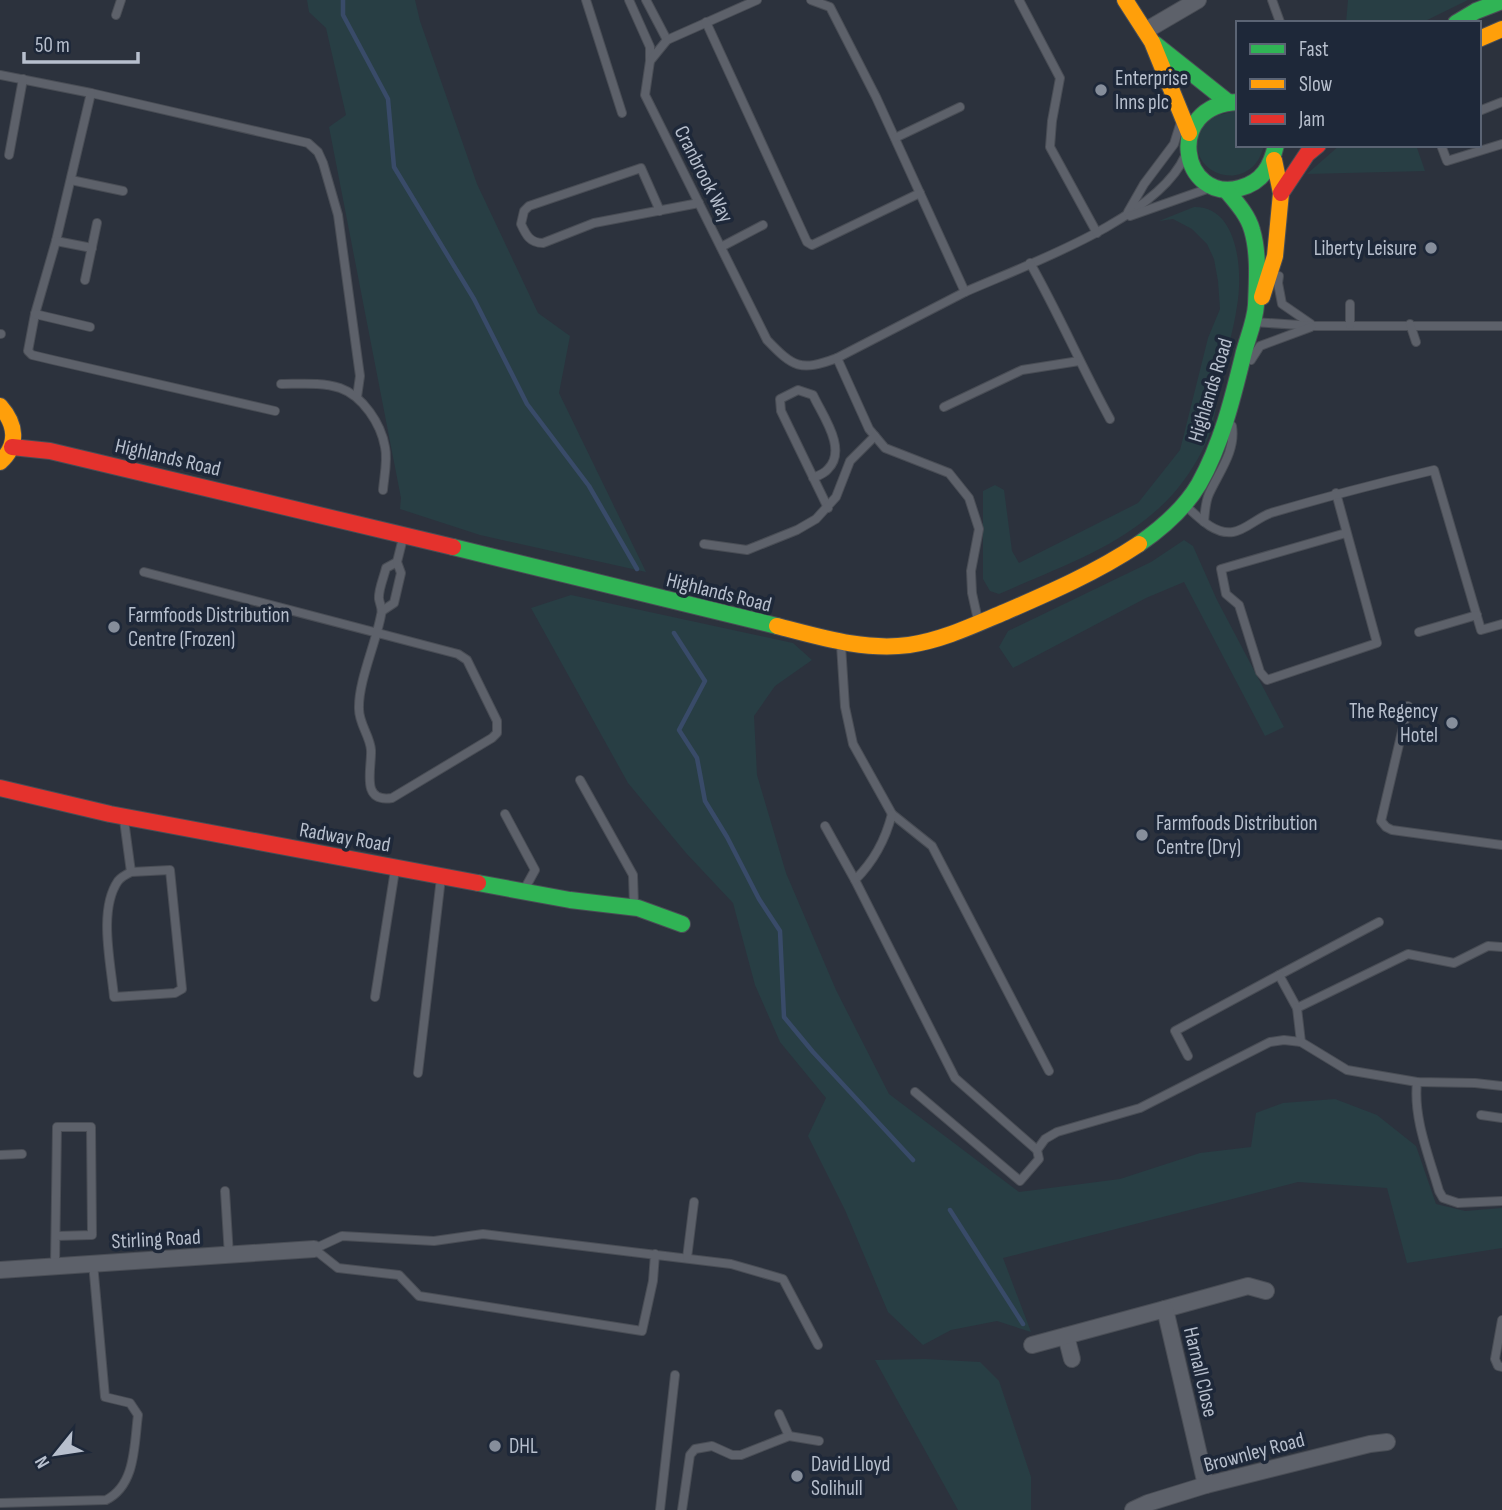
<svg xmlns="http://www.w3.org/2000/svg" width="1502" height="1510" viewBox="0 0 1502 1510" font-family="'Sofia Sans Condensed',sans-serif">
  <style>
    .green { fill: #283e44 }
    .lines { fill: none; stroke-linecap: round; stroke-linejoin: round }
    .stream { stroke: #394b69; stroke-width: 4.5 }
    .lane-casing { stroke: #494d55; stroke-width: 10 }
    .street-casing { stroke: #494d55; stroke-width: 18 }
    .fast-casing { stroke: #494d55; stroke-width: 18 }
    .slow-casing { stroke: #494d55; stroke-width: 18 }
    .jam-casing { stroke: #494d55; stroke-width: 18 }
    .lane { stroke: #5d616a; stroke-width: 8 }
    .street { stroke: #5d616a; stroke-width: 16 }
    .fast { stroke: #30b455; stroke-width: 16 }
    .slow { stroke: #ff9f0a; stroke-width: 16 }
    .jam { stroke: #e5322d; stroke-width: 16 }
    .poi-dot { fill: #868e9b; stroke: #1e2839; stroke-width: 2.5 }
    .labels { text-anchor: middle; stroke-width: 7; stroke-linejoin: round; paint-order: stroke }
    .poi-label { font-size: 21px; fill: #b7bfcd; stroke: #1e2839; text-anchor: start }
    .street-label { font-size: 21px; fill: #b7bfcd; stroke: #1e2839 }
  </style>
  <rect width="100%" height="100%" fill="#2c323d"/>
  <g class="green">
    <polygon points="307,0 415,0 420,21 477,184 538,313 570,336 559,393 646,572 480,535 400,509 401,498 329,127 346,115 326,28 309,12"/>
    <polygon points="1348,0 1468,0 1421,23 1346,23"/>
    <path d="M1238,110V145H1264C1253,195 1190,177 1198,138C1199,132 1204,124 1208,118Z"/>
    <polygon points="1340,145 1416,145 1425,171 1307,174"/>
    <path d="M1194,207C1239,206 1243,273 1237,306C1234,328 1227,351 1222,373C1218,393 1216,416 1209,436C1201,456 1187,478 1173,494C1126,546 1061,566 999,594L990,591L983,579V491L995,485L1004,490L1012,551L1019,563L1138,503L1180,450L1208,338L1220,309L1218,281L1214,259L1207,244L1192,229L1173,219L1159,221Z"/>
    <polygon points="1184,540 1193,546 1217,600 1284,727 1265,736 1184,582 1146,598 1013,668 999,647 1008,631 1151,562"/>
    <polygon points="571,595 793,643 812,660 775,686 754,716 757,775 786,873 836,990 889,1094 1019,1192 1120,1179 1200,1153 1251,1147 1256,1113 1283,1103 1335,1099 1377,1115 1416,1146 1436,1204 1465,1211 1502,1208 1502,1248 1407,1263 1387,1188 1298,1182 1003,1258 1031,1332 997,1321 951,1330 923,1345 888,1312 845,1210 808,1136 826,1098 780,1042 755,985 733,903 686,853 628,783 531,608"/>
    <polygon points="925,1359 980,1362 999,1381 1031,1477 1031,1510 958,1510 875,1360"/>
  </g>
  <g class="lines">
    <g class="stream">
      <polyline points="343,0 343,15 388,99 394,167 474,299 527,404 589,486 637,569"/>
      <polyline points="674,633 705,681 679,730 697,758 705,801 727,837 759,899 780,931 784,1017 813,1052 913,1160"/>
      <polyline points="950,1210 1023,1324"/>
    </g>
    <defs>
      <g id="lane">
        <polyline points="586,0 622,113"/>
        <polyline points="629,0 650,47 650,61"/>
        <polyline points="646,0 667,40"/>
        <path d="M757,0L667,40L650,61L645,95L767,340C793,367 800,372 837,358L869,429L885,448L949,473L969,498L979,529L971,571L972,593L978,620"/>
        <path d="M811,0L830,7L876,97L965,292C1026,265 1157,219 1185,156"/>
        <polyline points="1019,0 1060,78 1052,121 1050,147 1097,233"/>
        <polyline points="1272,0 1280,22"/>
        <polyline points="116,15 121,0"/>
        <polyline points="706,22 807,242 812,245 920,193"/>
        <polyline points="0,75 91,93 308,143 318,152 323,163 338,215 360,376 357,397"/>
        <polyline points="91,93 56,241 35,314 28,351 32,355 53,360 275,411"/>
        <polyline points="1479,111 1502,102"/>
        <polyline points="895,138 960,107"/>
        <polyline points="1441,145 1447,161 1502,144"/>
        <polyline points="9,155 23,79"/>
        <polyline points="71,180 123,191"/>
        <path d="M660,211L641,168L529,206L524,211L521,224C526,235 530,243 543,243L594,223L699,203"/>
        <polyline points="1128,212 1144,184 1174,144 1180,125"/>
        <polyline points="1130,216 1207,189"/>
        <polyline points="56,241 92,248"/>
        <polyline points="721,247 763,225"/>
        <path d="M1030,263C1059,314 1082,368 1110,419"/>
        <polyline points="1279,276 1278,283 1282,304 1311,324"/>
        <polyline points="85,280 97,223"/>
        <polyline points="35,314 90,327"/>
        <polyline points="1253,322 1314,326 1502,326"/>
        <polyline points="1410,324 1416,342"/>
        <polyline points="1350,325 1350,304"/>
        <polyline points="0,334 1,334"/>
        <polyline points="837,358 965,292"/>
        <polyline points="1251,360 1260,346 1311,327"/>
        <path d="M281,384C300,384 322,382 340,388C363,396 381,424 385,447C388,460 384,477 383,490"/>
        <polyline points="944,407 1022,370 1079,361"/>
        <path d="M813,478C818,476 825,473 828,469C848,449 822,415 813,395L798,390L780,399L781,411L828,508"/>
        <polyline points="1336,493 1377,643 1267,680 1260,672 1239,605 1226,594 1221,569 1346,533"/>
        <path d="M1187,507C1198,517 1215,535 1233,532C1246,530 1258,517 1271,513C1325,497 1379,483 1434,470L1481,630L1502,624"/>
        <path d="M1204,522C1205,513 1205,503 1209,494C1219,472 1236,451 1232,426"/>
        <polyline points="704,544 747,550 797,530 816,519 836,497 850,461 875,436"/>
        <path d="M144,572L458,654L467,660L497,721V733L492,738L392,798C360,803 372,769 371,750C370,736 359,724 359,709C358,682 376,643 381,615C383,609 380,605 379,599C378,590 384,577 386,568L397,562"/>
        <polyline points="382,611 394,603 401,573 397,562 403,538"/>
        <polyline points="1419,632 1477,615"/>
        <polyline points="841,645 845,707 853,744 892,814 932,846 1049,1071"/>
        <polyline points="1408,706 1381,821 1386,827 1392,830 1502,845"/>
        <polyline points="580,780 633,875 634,905"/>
        <polyline points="505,814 535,870 524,890"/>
        <path d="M892,814C885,841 874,861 855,880L955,1078L1037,1150L1039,1159L1020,1181L915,1092"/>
        <path d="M124,820L131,872L170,870L182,989L175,993L114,997C111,964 98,910 118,881C121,877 127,874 131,872"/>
        <polyline points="825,826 855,880"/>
        <polyline points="1379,922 1279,975 1297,1008 1408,954 1454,963 1488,946 1502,947"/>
        <polyline points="375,997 395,870"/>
        <polyline points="1297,1008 1301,1042"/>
        <polyline points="1188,1056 1175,1031 1279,975"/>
        <polyline points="418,1073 441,878"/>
        <path d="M1417,1082C1413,1118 1429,1156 1439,1191L1443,1198L1458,1203L1502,1201"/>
        <polyline points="1481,1115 1502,1118"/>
        <polyline points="1037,1150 1045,1139 1057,1132 1140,1108 1270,1042 1284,1040 1301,1042 1347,1070 1417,1082 1475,1083 1502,1086"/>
        <polyline points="0,1155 22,1154"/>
        <polyline points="225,1191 229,1256"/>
        <polyline points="655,1254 653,1281 642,1331 419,1296 399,1275 338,1268 314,1249 342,1236 434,1241 483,1234 731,1264 783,1279 818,1345"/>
        <polyline points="687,1258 694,1202"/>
        <polyline points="55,1266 57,1127 91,1127 92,1235 56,1236"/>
        <polyline points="1502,1320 1495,1359 1498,1366 1502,1367"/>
        <polyline points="779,1414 789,1436"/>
        <path d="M0,1503L106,1500C136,1485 134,1445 138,1415L130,1403L105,1397L93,1263"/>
        <polyline points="660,1510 675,1375"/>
        <polyline points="682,1510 690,1455 695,1449 712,1446 732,1455 741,1455 789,1436 819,1441"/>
      </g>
      <g id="street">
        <polyline points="1145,31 1198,0"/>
        <polyline points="0,1270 314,1249"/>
        <polyline points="1165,1309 1248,1286 1266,1291"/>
        <polyline points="1066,1336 1072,1359"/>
        <polyline points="1032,1345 1165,1309 1206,1485"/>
        <polyline points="1133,1510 1148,1503 1206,1485 1370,1444 1387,1442"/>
      </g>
      <g id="fast">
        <polyline points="1456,23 1476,11 1502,1"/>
        <polyline points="1155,44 1228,102"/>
        <path d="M1238,102C1163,105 1181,204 1240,188C1263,182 1271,166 1276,145"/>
        <path d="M1139,544C1162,528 1185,508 1199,484C1222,443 1233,397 1244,352C1248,337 1255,321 1256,305C1257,282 1259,253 1252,230C1248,215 1236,202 1226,190"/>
        <polyline points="453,547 777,626"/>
        <polyline points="478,883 570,900 638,908 682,924"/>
      </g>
      <g id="slow">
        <polyline points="1125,0 1152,42 1189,133"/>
        <polyline points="1479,39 1502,29"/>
        <polyline points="1262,297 1275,256 1281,193 1274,160"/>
        <path d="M0,406C16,424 19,445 0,462"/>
        <path d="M777,626C820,637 864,651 909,645C943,640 974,625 1005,612C1051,592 1097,572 1139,544"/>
      </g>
      <g id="jam">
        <polyline points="1281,193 1307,154 1318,145"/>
        <polyline points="12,447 50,451 453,547"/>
        <polyline points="0,788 110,814 478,883"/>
      </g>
    </defs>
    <use href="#lane" class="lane-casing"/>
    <use href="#street" class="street-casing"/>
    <use href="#fast" class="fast-casing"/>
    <use href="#slow" class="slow-casing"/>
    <use href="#jam" class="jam-casing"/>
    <use href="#lane" class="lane"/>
    <use href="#street" class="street"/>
    <use href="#fast" class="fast"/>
    <use href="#slow" class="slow"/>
    <use href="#jam" class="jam"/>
  </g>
  <g class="poi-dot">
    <circle cx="1101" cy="90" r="7"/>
    <circle cx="1431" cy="248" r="7"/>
    <circle cx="114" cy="627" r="7"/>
    <circle cx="1452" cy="723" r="7"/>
    <circle cx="1142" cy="835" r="7"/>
    <circle cx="495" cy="1446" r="7"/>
    <circle cx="797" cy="1476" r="7"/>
  </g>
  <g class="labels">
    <g class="poi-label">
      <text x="1115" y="85">Enterprise<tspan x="1115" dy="24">Inns plc</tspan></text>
      <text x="1417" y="255" text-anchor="end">Liberty Leisure</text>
      <text x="128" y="622">Farmfoods Distribution<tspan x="128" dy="24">Centre (Frozen)</tspan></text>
      <text x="1438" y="718" text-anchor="end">The Regency<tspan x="1438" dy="24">Hotel</tspan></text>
      <text x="1156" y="830">Farmfoods Distribution<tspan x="1156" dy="24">Centre (Dry)</tspan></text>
      <text x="509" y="1453">DHL</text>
      <text x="811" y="1471">David Lloyd<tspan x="811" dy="24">Solihull</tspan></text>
    </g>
    <g class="street-label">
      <text transform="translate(704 174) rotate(63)" y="7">Cranbrook Way</text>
      <text transform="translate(1210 390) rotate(-73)" y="7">Highlands Road</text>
      <text transform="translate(168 457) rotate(13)" y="7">Highlands Road</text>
      <text transform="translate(719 592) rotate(14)" y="7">Highlands Road</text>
      <text transform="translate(345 837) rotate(10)" y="7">Radway Road</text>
      <text transform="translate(156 1239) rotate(-3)" y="7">Stirling Road</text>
      <text transform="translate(1201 1372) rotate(77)" y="7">Harnall Close</text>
      <text transform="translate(1254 1452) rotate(-15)" y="7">Brownley Road</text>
    </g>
  </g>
  <rect x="1236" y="21" width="245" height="126" fill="#1e2839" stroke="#5b6474" stroke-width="2"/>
  <rect x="1250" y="44" width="35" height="10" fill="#30b455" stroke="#5b6474" stroke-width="2"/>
  <text x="1299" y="56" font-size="21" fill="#b7bfcd">Fast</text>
  <rect x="1250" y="79" width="35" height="10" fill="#ff9f0a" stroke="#5b6474" stroke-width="2"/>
  <text x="1299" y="91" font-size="21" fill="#b7bfcd">Slow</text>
  <rect x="1250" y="114" width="35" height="10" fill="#e5322d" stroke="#5b6474" stroke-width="2"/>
  <text x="1299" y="126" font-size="21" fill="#b7bfcd">Jam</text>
  <g transform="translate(56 1454) rotate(240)" stroke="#1e2839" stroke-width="5" paint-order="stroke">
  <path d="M0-5L12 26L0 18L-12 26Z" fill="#b7bfcd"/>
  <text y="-10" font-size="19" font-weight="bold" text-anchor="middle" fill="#b7bfcd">N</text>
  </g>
  <path d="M24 52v10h114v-10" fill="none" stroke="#b7bfcd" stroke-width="3.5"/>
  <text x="35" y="52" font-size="21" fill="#b7bfcd" stroke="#1e2839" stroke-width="5" paint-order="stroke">50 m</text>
</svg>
